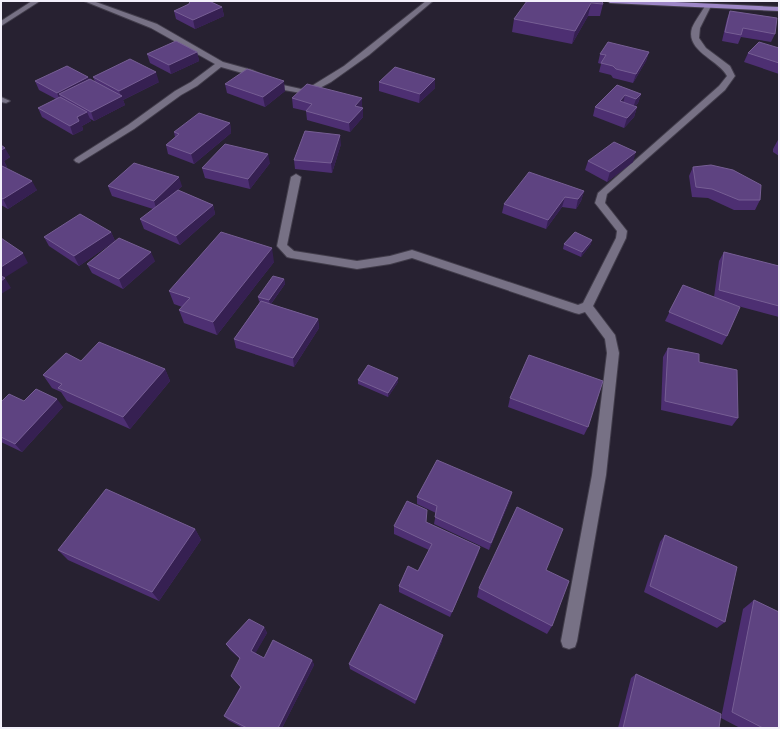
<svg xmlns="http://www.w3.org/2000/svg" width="780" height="729" viewBox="0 0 780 729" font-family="Ubuntu,sans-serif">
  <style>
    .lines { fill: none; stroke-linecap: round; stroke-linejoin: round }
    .minor-casing { stroke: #423d4b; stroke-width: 2 }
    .major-casing { stroke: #423d4b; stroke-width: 2 }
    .minor { fill: #777185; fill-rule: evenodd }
    .major { fill: #9e87c7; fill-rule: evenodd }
    .wall { fill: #4d2f72 }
    .shaded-wall { fill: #362052 }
    .building { fill: #5e4381; stroke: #765e94 }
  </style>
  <rect width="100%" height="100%" fill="#272131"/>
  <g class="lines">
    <defs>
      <g id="minor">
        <polygon points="32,1 40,1 1,26 1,21"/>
        <polygon points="84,1 93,1 157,24 223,62 252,70 283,85 301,89 310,87 344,66 426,1 433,1 369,55 331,82 316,90 301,93 284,90 246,74 221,67 197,86 181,95 134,129 79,163 76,162 74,160 76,158 128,125 175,91 191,82 215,64 151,28"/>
        <path d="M708,4L711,6L700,28L699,38L706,48L730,66L735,76L725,90L607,194L605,203L627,231L626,238L593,306L615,335L619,353L606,475L577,641L575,647L569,649L563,647L561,641L592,475L607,353L605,339L585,312L579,314L575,313L412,258L390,264L357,269L291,258L287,257L277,246L291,177L296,174L301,177L287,245L294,251L357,261L390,256L412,250L578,305L583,303L616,238L617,231L595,203L598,193L719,86L727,76C719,60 685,51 692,28C695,21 701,13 705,6Z"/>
        <polygon points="1,97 10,101 6,103 1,102"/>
      </g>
      <polygon id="major" points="607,1 654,1 779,7 779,11 610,3"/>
    </defs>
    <use href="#minor" class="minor-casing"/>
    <use href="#major" class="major-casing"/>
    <use href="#minor" class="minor"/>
    <use href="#major" class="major"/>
  </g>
  <g class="wall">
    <polygon points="527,1 603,4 600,16 588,16 572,44 512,32 514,19"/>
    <polygon points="189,4 222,7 224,16 195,29 176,19 174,11"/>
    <polygon points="730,11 775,34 771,42 741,37 738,44 722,41 727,19"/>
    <polygon points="779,48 779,74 744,62 748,53"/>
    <polygon points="197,52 199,61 171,74 150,63 147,54"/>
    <polygon points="649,52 646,61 633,83 613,78 611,75 599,72 601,64 598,63 600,54"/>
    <polygon points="88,77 89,80 95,82 93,77 159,82 123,100 125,105 94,121 89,118 91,121 82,126 83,130 73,135 42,117 38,108 56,99 39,90 35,81"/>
    <polygon points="435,79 435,88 419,103 379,91 379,82"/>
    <polygon points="225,84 285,91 265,107 227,93"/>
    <polygon points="617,85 641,94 638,103 635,106 637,107 634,117 624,128 593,116 595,107"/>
    <polygon points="292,98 362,107 363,117 350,132 307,120 306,111 293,108"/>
    <polygon points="230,123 231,133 194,164 168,154 166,145 175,137 174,132"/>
    <polygon points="779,138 779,156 773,152 773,149"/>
    <polygon points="341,144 332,173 295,169 294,160"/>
    <polygon points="1,145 10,157 4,161 7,167 6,168 37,190 8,209 1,205"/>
    <polygon points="588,161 633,162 607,182 585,170"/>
    <polygon points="270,163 250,189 205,178 202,168"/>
    <polygon points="693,167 760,200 755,210 734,210 708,198 692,197 689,176"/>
    <polygon points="108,186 182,186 178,190 213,205 215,214 180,245 144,229 140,219 153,209 112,196"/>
    <polygon points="584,191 581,201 576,209 562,207 546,229 502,213 504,204"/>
    <polygon points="111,232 115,241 79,266 49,246 44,237"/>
    <polygon points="564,244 591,244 581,257 563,249"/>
    <polygon points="724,252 779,266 779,317 734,305 727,336 722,345 665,321 683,285 714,297 719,261"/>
    <polygon points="155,261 123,289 92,273 87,264"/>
    <polygon points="274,262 217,335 184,323 179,310 182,307 174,304 169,291"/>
    <polygon points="284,279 285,284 271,304 318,319 319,328 294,367 236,348 234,339 260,302 259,301 258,297"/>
    <polygon points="668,348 738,418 732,426 661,410 663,357"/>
    <polygon points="81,361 165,369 170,381 130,429 67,401 61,392 52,388 43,375"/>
    <polygon points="398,378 398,382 388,397 358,384 358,380"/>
    <polygon points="510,398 588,427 584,435 508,407"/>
    <polygon points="24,401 63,407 22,452 1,442 1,402"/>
    <polygon points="512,492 510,500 489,550 434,524 436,513 417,504 417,497"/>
    <polygon points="426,522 480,547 478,554 450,617 399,592 399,586 418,571 429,550 394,534 394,526"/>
    <polygon points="195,529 201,540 159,601 68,560 58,550"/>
    <polygon points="665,535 725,622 717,628 644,592 660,542"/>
    <polygon points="546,570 552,626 547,634 477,597 479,588"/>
    <polygon points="754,600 779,728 740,728 721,718 743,609"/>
    <polygon points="264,627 267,633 255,653 264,658 312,660 314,665 282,728 243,728 228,720 224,716 240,687 231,676 240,659 230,650 226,644"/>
    <polygon points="442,641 415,704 350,669 349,664"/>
    <polygon points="636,674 719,728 618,728 631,678"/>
  </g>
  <g class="shaded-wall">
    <polygon points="591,3 588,16 572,44 575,31"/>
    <polygon points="222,7 224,16 195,29 193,20"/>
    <polygon points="197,52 199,61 171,74 169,65"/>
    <polygon points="649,52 646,61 633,83 636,74"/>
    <polygon points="156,72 159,82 123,100 125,105 94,121 91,112 121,96 119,91"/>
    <polygon points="88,77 92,87 59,94 62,101 61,102 57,93"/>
    <polygon points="435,79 435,88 419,103 420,94"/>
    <polygon points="284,81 285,91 265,107 263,97"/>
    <polygon points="641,94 638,103 633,108 636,99"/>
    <polygon points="625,95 623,104 620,101"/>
    <polygon points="362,98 362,107 355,115 355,106"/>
    <polygon points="637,107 634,117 624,128 627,118"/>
    <polygon points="363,108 363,117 350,132 349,123"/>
    <polygon points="87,112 91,121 82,126 83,130 73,135 70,126 77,117"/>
    <polygon points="230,123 231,133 194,164 191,154"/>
    <polygon points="340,135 341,144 332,173 331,163"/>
    <polygon points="5,148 10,157 4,161 7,167 1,170 1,150"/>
    <polygon points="636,152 633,162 607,182 610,172"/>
    <polygon points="268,154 270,163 250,189 248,179"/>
    <polygon points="179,177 182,186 157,211 154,201"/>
    <polygon points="32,181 37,190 8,209 3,199"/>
    <polygon points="584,191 581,201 576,209 578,199"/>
    <polygon points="565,197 562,207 546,229 548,220"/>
    <polygon points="213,205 215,214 180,245 176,236"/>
    <polygon points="111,232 115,241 79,266 74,256"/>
    <polygon points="592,240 591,244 581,257 582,252"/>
    <polygon points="272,248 274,262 217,335 213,322"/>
    <polygon points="151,252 155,261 123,289 119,279"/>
    <polygon points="23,253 28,263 1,280 1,267"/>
    <polygon points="5,278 11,288 1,294 1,281"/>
    <polygon points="284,279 285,284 270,305 269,300"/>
    <polygon points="318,319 319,328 294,367 293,358"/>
    <polygon points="165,369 170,381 130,429 123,417"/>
    <polygon points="398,378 398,382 388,397 388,393"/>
    <polygon points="57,399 63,407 22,452 15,444"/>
    <polygon points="512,492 510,500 489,550 491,543"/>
    <polygon points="195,529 201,540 159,601 152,592"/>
    <polygon points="480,547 478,554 450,617 452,612"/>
    <polygon points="264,627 267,633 254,656 251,651"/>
    <polygon points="443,635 442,641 415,704 416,700"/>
    <polygon points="312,660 314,665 282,728 278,728"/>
  </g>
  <g class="building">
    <polygon points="190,1 209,1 222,7 193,20 174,11 189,4"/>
    <polygon points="527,1 602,1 603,4 591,3 575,31 514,19"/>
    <polygon points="730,11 777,18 775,34 743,28 741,35 725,32"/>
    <polygon points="176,41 197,52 169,65 147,54"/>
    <polygon points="608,42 649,52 636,74 616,69 613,66 601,63 606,55 600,54"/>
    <polygon points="759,42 779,48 779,63 748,53"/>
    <polygon points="130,59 156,72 119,91 93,77"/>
    <polygon points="67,66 88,77 57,93 35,81"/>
    <polygon points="395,67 435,79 420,94 379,82"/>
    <polygon points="247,69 284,81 263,97 225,84"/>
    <polygon points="90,79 122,96 91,112 59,94"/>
    <polygon points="307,84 362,98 355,106 363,108 349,123 306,111 312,104 292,98"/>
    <polygon points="617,85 641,94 636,99 625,95 620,101 637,107 627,118 595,107"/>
    <polygon points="60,97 87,112 77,117 79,121 70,126 38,108"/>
    <polygon points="199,113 230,123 191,154 166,145 179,134 174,132"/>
    <polygon points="305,131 340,135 331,163 294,160"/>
    <polygon points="614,142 636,152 610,172 588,161"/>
    <polygon points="225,144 268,154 248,179 202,168"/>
    <polygon points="1,145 5,148 1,150"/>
    <polygon points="134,163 179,177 154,201 108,186"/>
    <polygon points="711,165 733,170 761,185 760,200 739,200 712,189 696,187 693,167"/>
    <polygon points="2,166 32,181 3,199 1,198 1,167"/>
    <polygon points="529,172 584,191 578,199 565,197 548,220 504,204"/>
    <polygon points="178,190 213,205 176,236 140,219"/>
    <polygon points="80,214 111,232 74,256 44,237"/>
    <polygon points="221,232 272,248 213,322 179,310 190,298 169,291"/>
    <polygon points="575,232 592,240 582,252 564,244"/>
    <polygon points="1,238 23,253 1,267"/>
    <polygon points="119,238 151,252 119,279 87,264"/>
    <polygon points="724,252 779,266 779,306 719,290"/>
    <polygon points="1,276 5,278 1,281"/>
    <polygon points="273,276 284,279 269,300 258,297"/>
    <polygon points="683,285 740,307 727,336 669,312"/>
    <polygon points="261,301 318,319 293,358 234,339"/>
    <polygon points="99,342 165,369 123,417 58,388 62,384 43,375 66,353 81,361"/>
    <polygon points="668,348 699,354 699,362 737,370 738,418 665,401"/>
    <polygon points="529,355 603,381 588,427 510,398"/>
    <polygon points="368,365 398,378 388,393 358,380"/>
    <polygon points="36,389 57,399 15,444 1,437 1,402 9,394 24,401"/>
    <polygon points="437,460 512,492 491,543 435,517 437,506 417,497"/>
    <polygon points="106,489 195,529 152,592 58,550"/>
    <polygon points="407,501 427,510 426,522 480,547 452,612 399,586 408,566 418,571 432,544 394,526"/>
    <polygon points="517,507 563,529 546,570 569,581 552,626 479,588"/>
    <polygon points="665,535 737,567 725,622 650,586"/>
    <polygon points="754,600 779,612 779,728 763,728 732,712"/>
    <polygon points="380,604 443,635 416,700 349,664"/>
    <polygon points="249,619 264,627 251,651 264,658 273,640 312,660 278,728 247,728 224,716 241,687 231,676 240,658 226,644"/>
    <polygon points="636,674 721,714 719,728 623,728"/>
  </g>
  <rect width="780" height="729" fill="none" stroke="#f3f0fb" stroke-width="4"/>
</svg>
